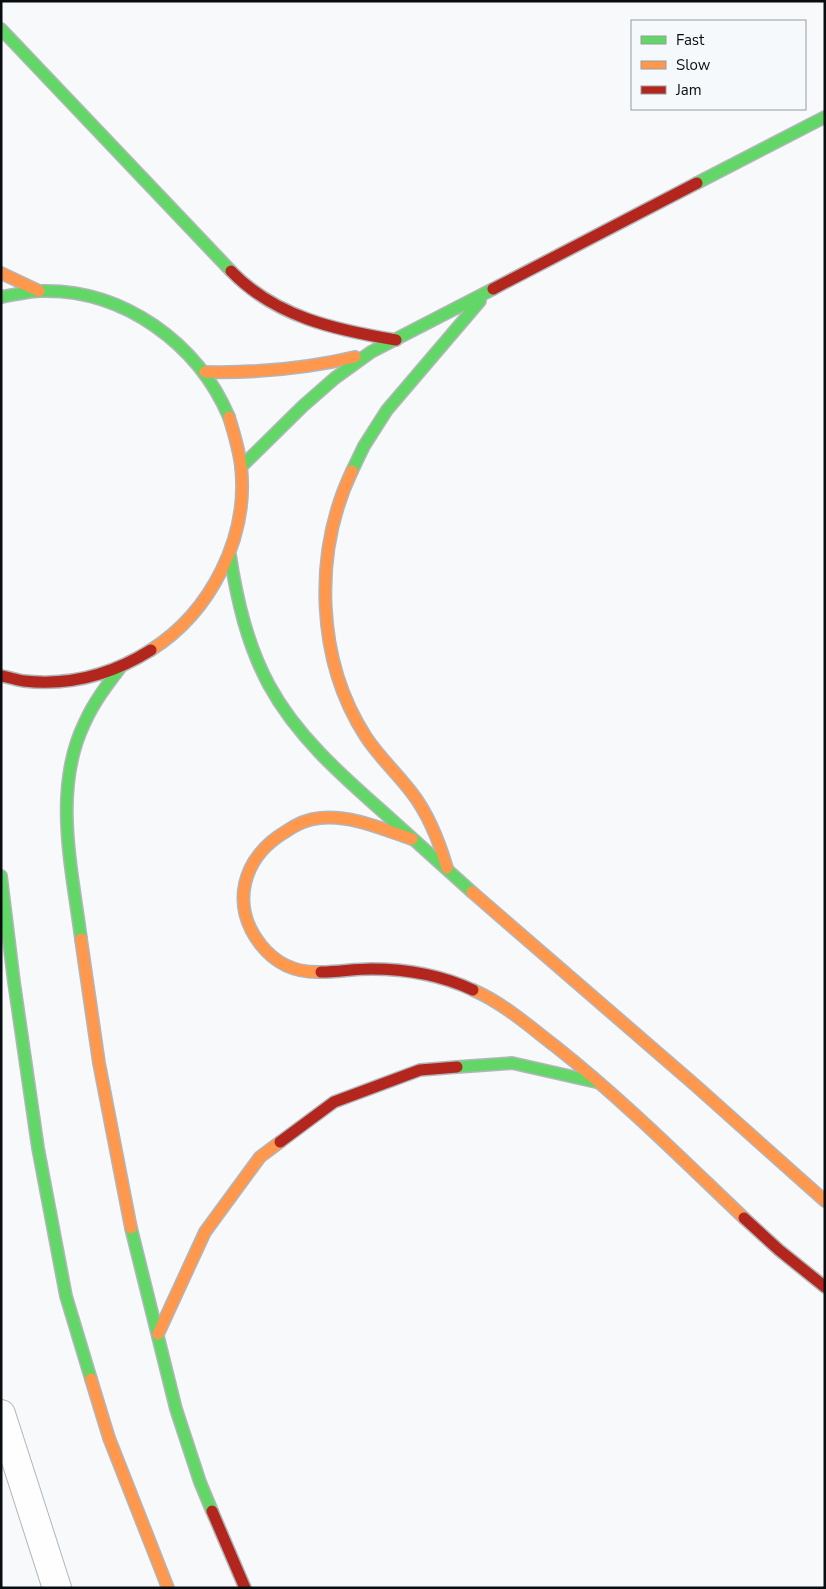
<svg xmlns="http://www.w3.org/2000/svg" width="826" height="1589" viewBox="0 0 826 1589" font-family="'Nunito Sans',sans-serif">
  <style>
    .lines { fill: none; stroke-linecap: round; stroke-linejoin: round }
    .street-casing { stroke: #b2b6ba; stroke-width: 30 }
    .fast-casing { stroke: #b2b6ba; stroke-width: 14 }
    .slow-casing { stroke: #b2b6ba; stroke-width: 14 }
    .jam-casing { stroke: #b2b6ba; stroke-width: 14 }
    .street { stroke: #fefefe; stroke-width: 28 }
    .fast { stroke: #63d668; stroke-width: 11 }
    .slow { stroke: #ff974d; stroke-width: 11 }
    .jam { stroke: #b3261e; stroke-width: 11 }
  </style>
  <rect width="100%" height="100%" fill="#f7f9fb"/>
  <g class="lines">
    <defs>
      <polyline id="street" points="1,1414 57,1588"/>
      <g id="fast">
        <polyline points="1,29 231,271"/>
        <polyline points="697,183 825,117"/>
        <path d="M1,297C15,295 28,291 42,291C124,289 198,344 229,417"/>
        <polyline points="241,467 303,406 335,378 371,352 493,289"/>
        <polyline points="352,471 364,446 387,410 480,301"/>
        <path d="M230,555C237,600 247,644 269,685C296,735 340,774 382,811C412,838 442,865 472,892"/>
        <polyline points="1,876 14,982 38,1148 66,1296 91,1379"/>
        <path d="M81,939C72,868 52,789 85,722C94,702 107,685 120,668"/>
        <polyline points="457,1067 512,1063 596,1082"/>
        <polyline points="131,1228 176,1409 200,1482 212,1511"/>
      </g>
      <g id="slow">
        <polyline points="1,273 39,291"/>
        <path d="M205,372C256,373 305,369 355,357"/>
        <path d="M352,471C313,553 316,660 366,737C379,757 397,773 412,793C429,815 439,841 447,868"/>
        <path d="M151,650C211,612 249,537 241,466C239,450 234,433 229,417"/>
        <polyline points="472,892 695,1085 825,1201"/>
        <polyline points="81,939 99,1063 131,1228"/>
        <path d="M321,972C296,973 276,964 261,945C229,905 243,857 285,832C295,825 307,819 320,818C352,815 382,829 412,839"/>
        <path d="M473,990C503,1003 529,1026 555,1046C622,1099 682,1159 744,1218"/>
        <polyline points="158,1334 205,1232 260,1157 280,1142"/>
        <polyline points="91,1379 109,1438 168,1588"/>
      </g>
      <g id="jam">
        <path d="M231,271C275,317 336,330 396,340"/>
        <polyline points="493,289 697,183"/>
        <path d="M1,676C9,677 16,680 24,681C70,686 113,674 151,650"/>
        <path d="M321,972C338,972 354,969 371,969C406,969 441,975 473,990"/>
        <polyline points="280,1142 334,1102 420,1070 457,1067"/>
        <polyline points="744,1218 779,1250 825,1287"/>
        <polyline points="212,1511 245,1588"/>
      </g>
    </defs>
    <use href="#street" class="street-casing"/>
    <use href="#fast" class="fast-casing"/>
    <use href="#slow" class="slow-casing"/>
    <use href="#jam" class="jam-casing"/>
    <use href="#street" class="street"/>
    <use href="#fast" class="fast"/>
    <use href="#slow" class="slow"/>
    <use href="#jam" class="jam"/>
  </g>
  <rect width="826" height="1589" fill="none" stroke="#070d11" stroke-width="5"/>
  <rect x="631" y="20" width="175" height="90" fill="#f6f9fc" stroke="#969b9e"/>
  <rect x="641" y="36" width="25" height="8" fill="#63d668" stroke="#969b9e"/>
  <text x="676" y="45" font-size="15" fill="#070d11">Fast</text>
  <rect x="641" y="61" width="25" height="8" fill="#ff974d" stroke="#969b9e"/>
  <text x="676" y="70" font-size="15" fill="#070d11">Slow</text>
  <rect x="641" y="86" width="25" height="8" fill="#b3261e" stroke="#969b9e"/>
  <text x="676" y="95" font-size="15" fill="#070d11">Jam</text>
</svg>
